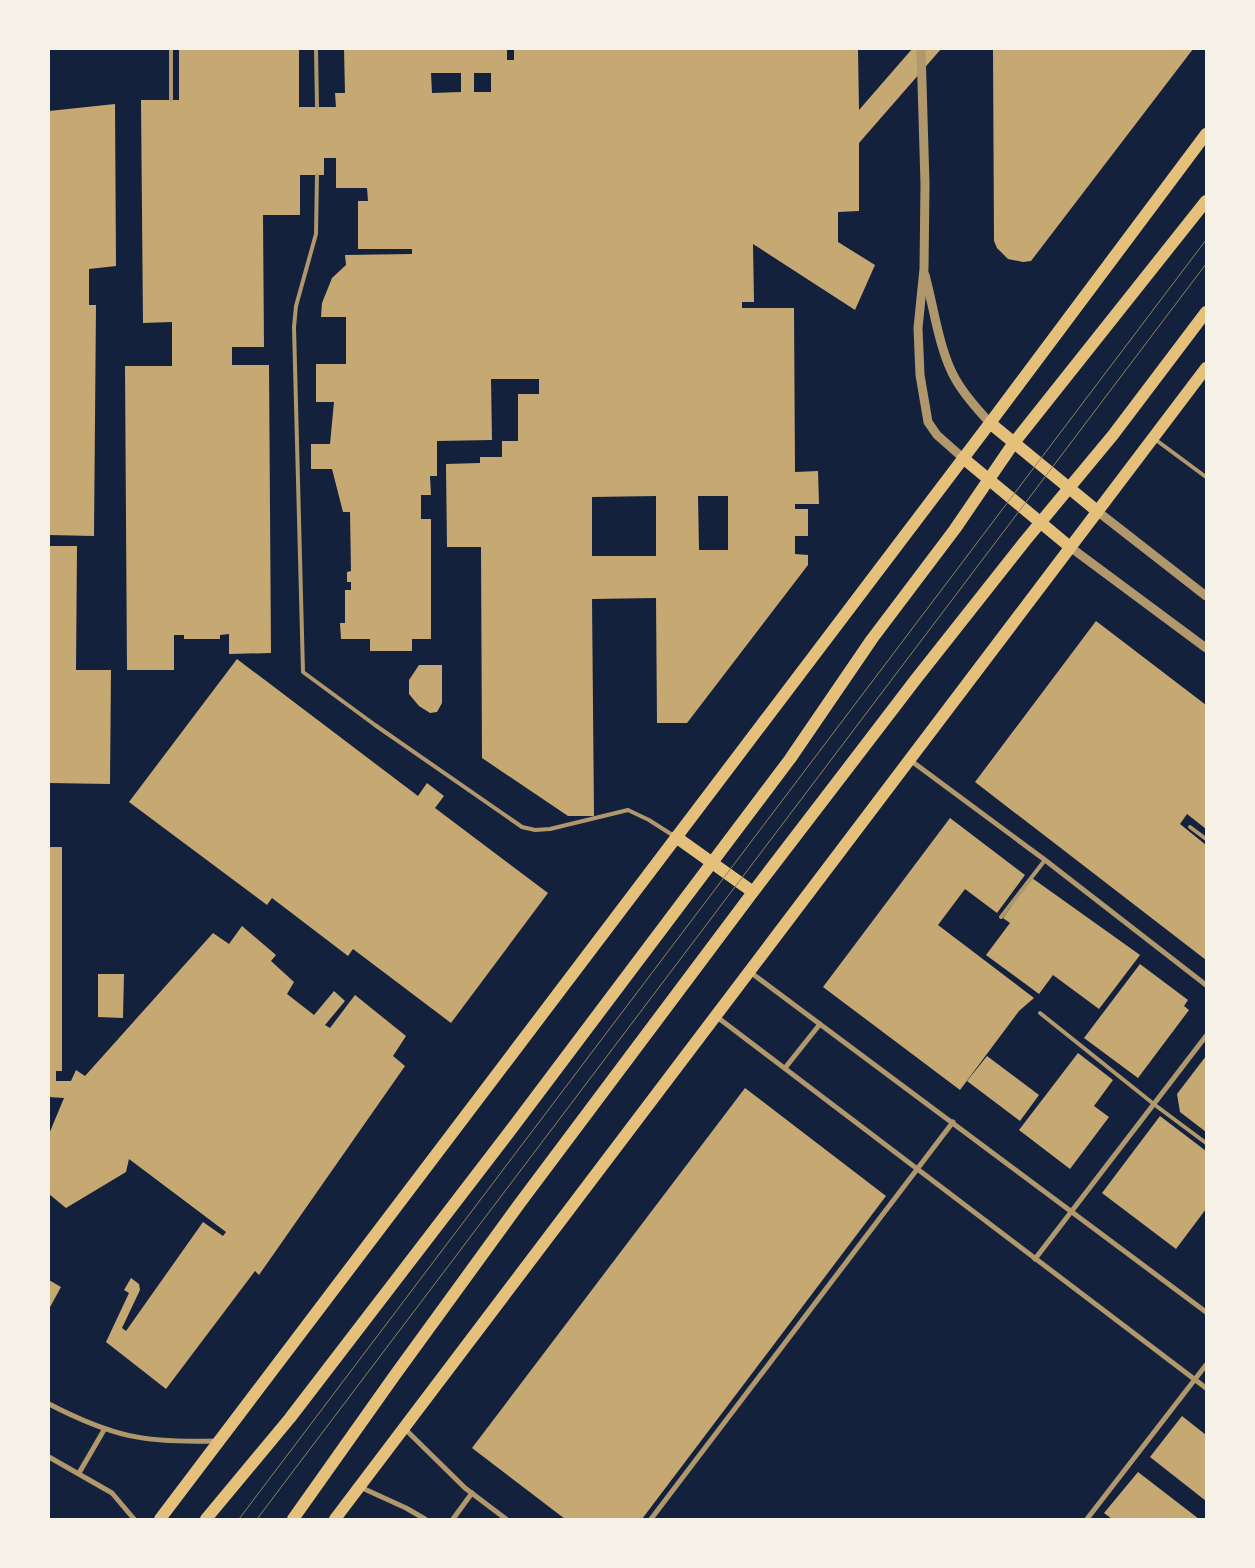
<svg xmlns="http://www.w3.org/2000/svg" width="1255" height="1568" viewBox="0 0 1255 1568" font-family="'DejaVu Sans',sans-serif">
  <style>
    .building { fill: #c6a872; fill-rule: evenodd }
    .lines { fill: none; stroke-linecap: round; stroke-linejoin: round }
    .service { stroke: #b1986c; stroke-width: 4 }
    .minor { stroke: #b1986c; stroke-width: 5 }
    .tertiary { stroke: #b1986c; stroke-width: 9 }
    .primary { stroke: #e5c07b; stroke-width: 12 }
    .tram { stroke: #918062; stroke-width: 1 }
  </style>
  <rect width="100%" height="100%" fill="#14213d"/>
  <g class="building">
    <path d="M179,49H299V107H336L335,93H345L344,49H507V60H514V49H858L859,110L912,49H941L859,143V211L838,212V242L875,265L855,310L753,244L754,302H742V308H794L795,472L818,471L819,504H795V509H808V536H795V554L808,555V565L687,723H657L656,598L592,599L594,816H568L482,758L481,547H447L446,464L480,463V457H502V441H518V394H539V379H491L492,440L437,441V476H430L431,495H421V519H431V639H412V651H370V639H341L340,623H345V590H351V582H347V572L351,571L350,512H343L332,469H311V444H330L334,402H316V364H346V317H321L322,303L332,278L346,265L345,255L412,254V249H358V201H368L367,188H336V158H324V175H300V215H263L264,347H232V365H269L271,653L229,654V634L220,635V639H184V635H174V670H127L125,366H172V322L143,323L141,100H179ZM431,73H461V92L432,93ZM474,73H491V92H474ZM656,496V556H592V497ZM698,496H728V550H699Z"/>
    <polygon points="993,49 1193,49 1031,261 1023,262 1008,259 997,248 994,241"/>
    <polygon points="115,104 116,266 89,269 89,305 96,305 94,536 49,535 49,111"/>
    <polygon points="49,546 77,546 76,670 111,670 110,784 49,783"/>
    <polygon points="1096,621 1206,705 1206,829 1187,814 1180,824 1206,845 1206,960 975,782"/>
    <polygon points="237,659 418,796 427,783 444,796 435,808 548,893 451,1023 353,949 348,956 272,898 267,905 129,802"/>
    <polygon points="419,665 442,665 442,703 437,712 430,713 419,706 409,694 409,680"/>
    <polygon points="950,818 1025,875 997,913 965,889 938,925 1034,998 1019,1011 960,1090 823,987"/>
    <polygon points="49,847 62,847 62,1071 56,1071 56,1081 71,1081 76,1070 85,1076 213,933 229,944 242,926 276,955 271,961 294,982 287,994 314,1015 334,991 345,1001 325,1025 330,1028 355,995 406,1036 393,1056 405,1066 259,1275 255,1271 166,1389 106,1342 129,1293 124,1290 131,1278 139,1284 140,1290 122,1328 126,1331 203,1222 223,1236 226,1232 129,1159 126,1172 66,1208 49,1194 49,1134 64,1098 49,1097"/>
    <polygon points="1032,878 1140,955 1099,1009 1053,975 1039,994 986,955 1010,923 1003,918"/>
    <polygon points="1140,964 1188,1000 1184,1006 1189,1010 1138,1078 1084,1038"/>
    <polygon points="98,974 124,974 123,1018 98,1017"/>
    <polygon points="1078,1053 1113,1080 1094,1106 1109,1117 1070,1169 1019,1130"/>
    <polygon points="987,1056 1039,1095 1020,1121 967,1081"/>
    <polygon points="1206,1056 1206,1132 1180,1112 1177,1094"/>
    <polygon points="745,1088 886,1196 642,1519 565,1519 472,1448"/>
    <polygon points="1160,1116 1206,1151 1206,1209 1176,1249 1102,1193"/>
    <polygon points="49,1280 61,1287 49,1309"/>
    <polygon points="1182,1416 1206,1435 1206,1501 1150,1457"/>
    <polygon points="1138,1472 1199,1519 1112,1519 1104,1513"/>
  </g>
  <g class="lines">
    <g class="service">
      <polyline points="171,49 171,100"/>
      <polyline points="316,49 317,107"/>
      <polyline points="317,175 316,234 296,306 294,327 303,672 375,725 522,827 535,830 550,829 628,810 649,820 674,836"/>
      <polyline points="1156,440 1206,477"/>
      <polyline points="1190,827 1206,839"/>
      <polyline points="1001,917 1045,860"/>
      <polyline points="1040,1013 1155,1105 1206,1143"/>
    </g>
    <g class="minor">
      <polyline points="910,760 1045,860 1206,985"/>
      <polyline points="750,972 1206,1312"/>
      <polyline points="717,1017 1206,1388"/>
      <polyline points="785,1068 820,1024"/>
      <polyline points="1035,1259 1206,1036"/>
      <path d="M49,1404C113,1437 144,1443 216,1441"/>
      <polyline points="405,1429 465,1488 506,1519"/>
      <polyline points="49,1457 112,1493 134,1519"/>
      <polyline points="79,1473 104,1430"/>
      <polyline points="360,1487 406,1508 425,1519"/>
      <polyline points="453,1519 472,1493"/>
      <polyline points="651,1519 953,1122"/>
      <polyline points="1087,1519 1206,1365"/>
    </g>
    <g class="tertiary">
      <polyline points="921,49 925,184 924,269 918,328 920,375 928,422 937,435 963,458"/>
      <path d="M925,275C934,308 939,351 956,380C965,396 978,410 990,423"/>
      <polyline points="1097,511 1206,596"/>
      <polyline points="1070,547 1206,648"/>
    </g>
    <g class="primary">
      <polyline points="990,423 1097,511"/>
      <polyline points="963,458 1070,547"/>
      <polyline points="676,837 753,892"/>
      <polyline points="160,1519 990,423 1206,134"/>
      <polyline points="206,1519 290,1418 507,1135 790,759 872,639 955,529 1013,444 1206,201"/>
      <polyline points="293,1519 395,1375 520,1203 753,892 916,679 1025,541 1113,435 1206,312"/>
      <polyline points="335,1519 1206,368"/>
    </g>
    <g class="tram">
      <polyline points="239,1519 1206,240"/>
      <polyline points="257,1519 1206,264"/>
    </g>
  </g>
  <rect width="1255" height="1568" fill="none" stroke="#f6f1e7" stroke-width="100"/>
</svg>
